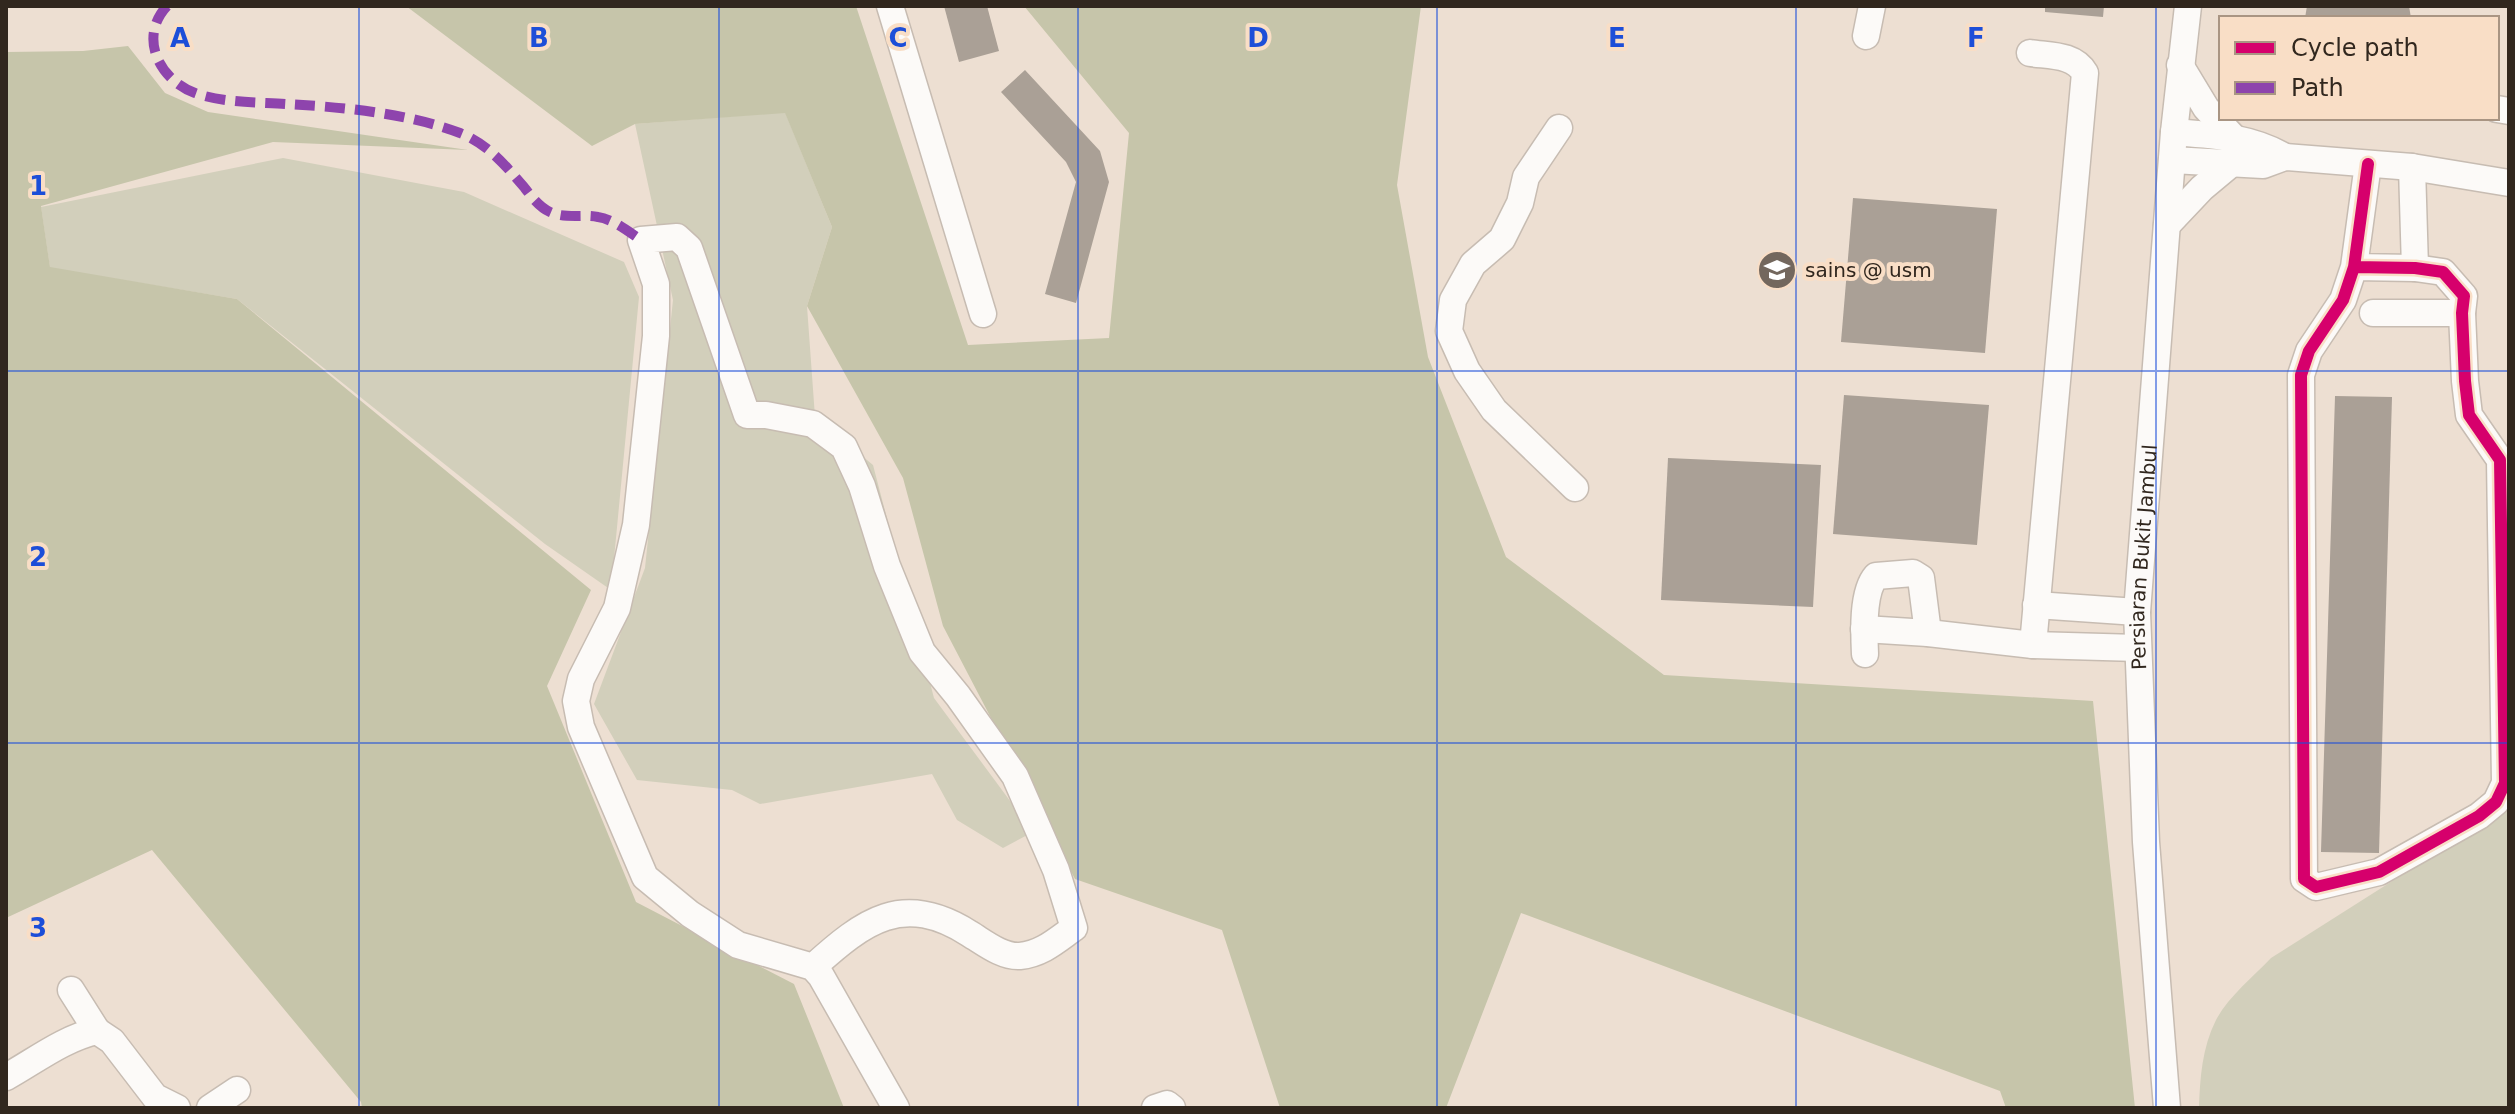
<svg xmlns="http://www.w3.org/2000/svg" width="2515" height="1114" viewBox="0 0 2515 1114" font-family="'DejaVu Sans',sans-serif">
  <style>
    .green { fill: #d2cfbb }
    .forest { fill: #c6c5aa }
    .building { fill: #aaa096 }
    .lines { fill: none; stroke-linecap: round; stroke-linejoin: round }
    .minor-casing { stroke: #c7bcb2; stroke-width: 29 }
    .minor { stroke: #fcfaf8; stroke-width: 26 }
    .quiet { stroke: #8e44ad; stroke-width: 10; stroke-dasharray: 20 10; stroke-linecap: butt }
    .cycleway-casing { stroke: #f9dec6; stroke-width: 17 }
    .cycleway { stroke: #d6006c; stroke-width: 12 }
    .grid { fill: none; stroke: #1d4ed8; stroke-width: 2; stroke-opacity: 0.55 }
    .labels { text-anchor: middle; stroke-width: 8; stroke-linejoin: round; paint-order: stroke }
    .poi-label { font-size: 20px; fill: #31271e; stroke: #f9dec6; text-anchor: start }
    .street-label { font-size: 20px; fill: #31271e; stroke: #f9dec6 }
    .grid-label { font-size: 26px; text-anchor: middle; font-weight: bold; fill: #1d4ed8; stroke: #f9dec6; stroke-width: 8; stroke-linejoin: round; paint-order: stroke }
  </style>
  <rect width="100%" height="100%" fill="#eddfd2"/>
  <g class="green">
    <polygon points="785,112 832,227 807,306 815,417 873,465 934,698 1033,832 1003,848 957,820 932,774 760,804 732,790 637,780 594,704 645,568 673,300 635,124"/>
    <polygon points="283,158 464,192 624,262 639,297 611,590 545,544 237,299 50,268 41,207"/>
    <path d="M2509,807V1108H2199C2200,1078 2202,1048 2216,1020C2228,997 2253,977 2271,958Z"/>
  </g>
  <g class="forest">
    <polygon points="406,6 856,6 968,345 1109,338 1129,133 1024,6 1421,6 1397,185 1428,357 1506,557 1664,675 2093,701 2135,1108 2006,1108 2000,1091 1521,913 1446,1108 1280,1108 1222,930 1075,879 943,626 903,478 807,306 832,227 785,113 635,124 592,146"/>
    <polygon points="128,46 165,93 208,112 468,150 273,142 41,206 50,267 237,299 591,590 547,686 636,902 794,984 844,1108 362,1108 361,1102 152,850 6,918 6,52 83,51"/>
  </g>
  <g class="building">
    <polygon points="944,6 987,6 999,51 959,62"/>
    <polygon points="2045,6 2104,6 2103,17 2045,12"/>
    <polygon points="2307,6 2409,6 2411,18 2305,18"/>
    <polygon points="1025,70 1100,151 1109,182 1076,303 1045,294 1076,182 1066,162 1001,92"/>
    <polygon points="1853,198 1997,209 1985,353 1841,342"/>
    <polygon points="1844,395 1989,405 1977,545 1833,534"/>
    <polygon points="2335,396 2392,397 2379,853 2321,852"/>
    <polygon points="1668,458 1821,465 1813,607 1661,600"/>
  </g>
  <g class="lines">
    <defs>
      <g id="minor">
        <polyline points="890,6 983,314"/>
        <polyline points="1866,36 1872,6"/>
        <path d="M2030,53C2050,56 2074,54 2085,73L2033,645"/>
        <polyline points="2180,65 2206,108 2234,138"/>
        <polyline points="2497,109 2509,111"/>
        <polyline points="1559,128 1526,177 1520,203 1502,239 1473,264 1453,300 1449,331 1467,371 1494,410 1575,488"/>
        <path d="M2174,132C2213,135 2251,137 2285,157"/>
        <polyline points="2172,160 2263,165 2285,157 2412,167 2509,183"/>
        <polyline points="2412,167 2415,268"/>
        <polyline points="2167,225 2202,188 2232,163"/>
        <polyline points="2354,267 2415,268 2443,272 2464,296 2462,313 2465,381 2469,415 2500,460 2505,783 2496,802 2479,816 2379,872 2316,887 2304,879 2301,375 2309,351 2343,300 2354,267 2368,164"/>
        <polyline points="2373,313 2462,313"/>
        <polyline points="2036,605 2137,612"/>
        <polyline points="1864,629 1928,633 2033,645 2138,648"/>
        <path d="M1865,654C1864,633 1862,592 1876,576L1913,573L1921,578L1928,633"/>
        <path d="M813,967C864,921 903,891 970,934C985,943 1002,957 1020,956C1042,954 1057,940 1074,928L1056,870L1015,776L958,696L922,652L887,566L862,486L844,447L813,424L766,415H747L689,248L677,237L641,240L656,284V336L636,525L617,608L581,679L576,701L581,727L645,877L690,914L738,945L813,967L821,976L896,1108"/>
        <polyline points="71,990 97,1031"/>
        <path d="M6,1077C35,1061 64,1038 97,1031L112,1041L155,1097L177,1108"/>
        <polyline points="210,1108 237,1090"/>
        <polyline points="1155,1108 1167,1104 1172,1108"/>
        <path id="s1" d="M2167,1108L2146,842L2137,612L2174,132L2188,6"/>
      </g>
    </defs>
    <use href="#minor" class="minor-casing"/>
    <use href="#minor" class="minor"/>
    <path class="quiet" d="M167,6C138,37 159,80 195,93C223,103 257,102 286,104C342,107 407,113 460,133C488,144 505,165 524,187C531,196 539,207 550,212C565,219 583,214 598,217C613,219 629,232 641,240"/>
    <defs>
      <polyline id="cycleway" points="2354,267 2415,268 2443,272 2464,296 2462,313 2465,381 2469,415 2500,460 2505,783 2496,802 2479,816 2379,872 2316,887 2304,879 2301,375 2309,351 2343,300 2354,267 2368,164"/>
    </defs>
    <use href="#cycleway" class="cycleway-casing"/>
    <use href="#cycleway" class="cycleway"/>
  </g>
  <path class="grid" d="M359,6V1108M719,6V1108M1078,6V1108M1437,6V1108M1796,6V1108M2156,6V1108M6,371H2509M6,743H2509"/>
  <defs>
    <symbol id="university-disc" viewBox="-11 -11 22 22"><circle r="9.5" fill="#73675d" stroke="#f9dec6"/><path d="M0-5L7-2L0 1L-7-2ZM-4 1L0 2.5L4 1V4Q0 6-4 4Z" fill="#fff"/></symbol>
  </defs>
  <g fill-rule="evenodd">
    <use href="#university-disc" x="1755" y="248" width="44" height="44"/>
  </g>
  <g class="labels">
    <g class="poi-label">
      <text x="1805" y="277">sains @ usm</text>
    </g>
    <g class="street-label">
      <text dy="7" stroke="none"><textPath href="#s1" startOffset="552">Persiaran Bukit Jambul</textPath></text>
    </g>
  </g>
  <g class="grid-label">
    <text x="180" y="47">A</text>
    <text x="539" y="47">B</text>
    <text x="898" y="47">C</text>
    <text x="1258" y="47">D</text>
    <text x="1617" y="47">E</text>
    <text x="1976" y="47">F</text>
    <text x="38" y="195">1</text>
    <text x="38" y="566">2</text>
    <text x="38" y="937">3</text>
  </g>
  <rect width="2515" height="1114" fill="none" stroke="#31271e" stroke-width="16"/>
  <rect x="2219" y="16" width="280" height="104" fill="#f9dec6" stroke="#a99583" stroke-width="2"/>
  <rect x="2235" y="42" width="40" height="12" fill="#d6006c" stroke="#a99583" stroke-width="2"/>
  <text x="2291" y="56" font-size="24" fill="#31271e">Cycle path</text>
  <rect x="2235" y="82" width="40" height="12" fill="#8e44ad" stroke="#a99583" stroke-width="2"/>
  <text x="2291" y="96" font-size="24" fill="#31271e">Path</text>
</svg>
